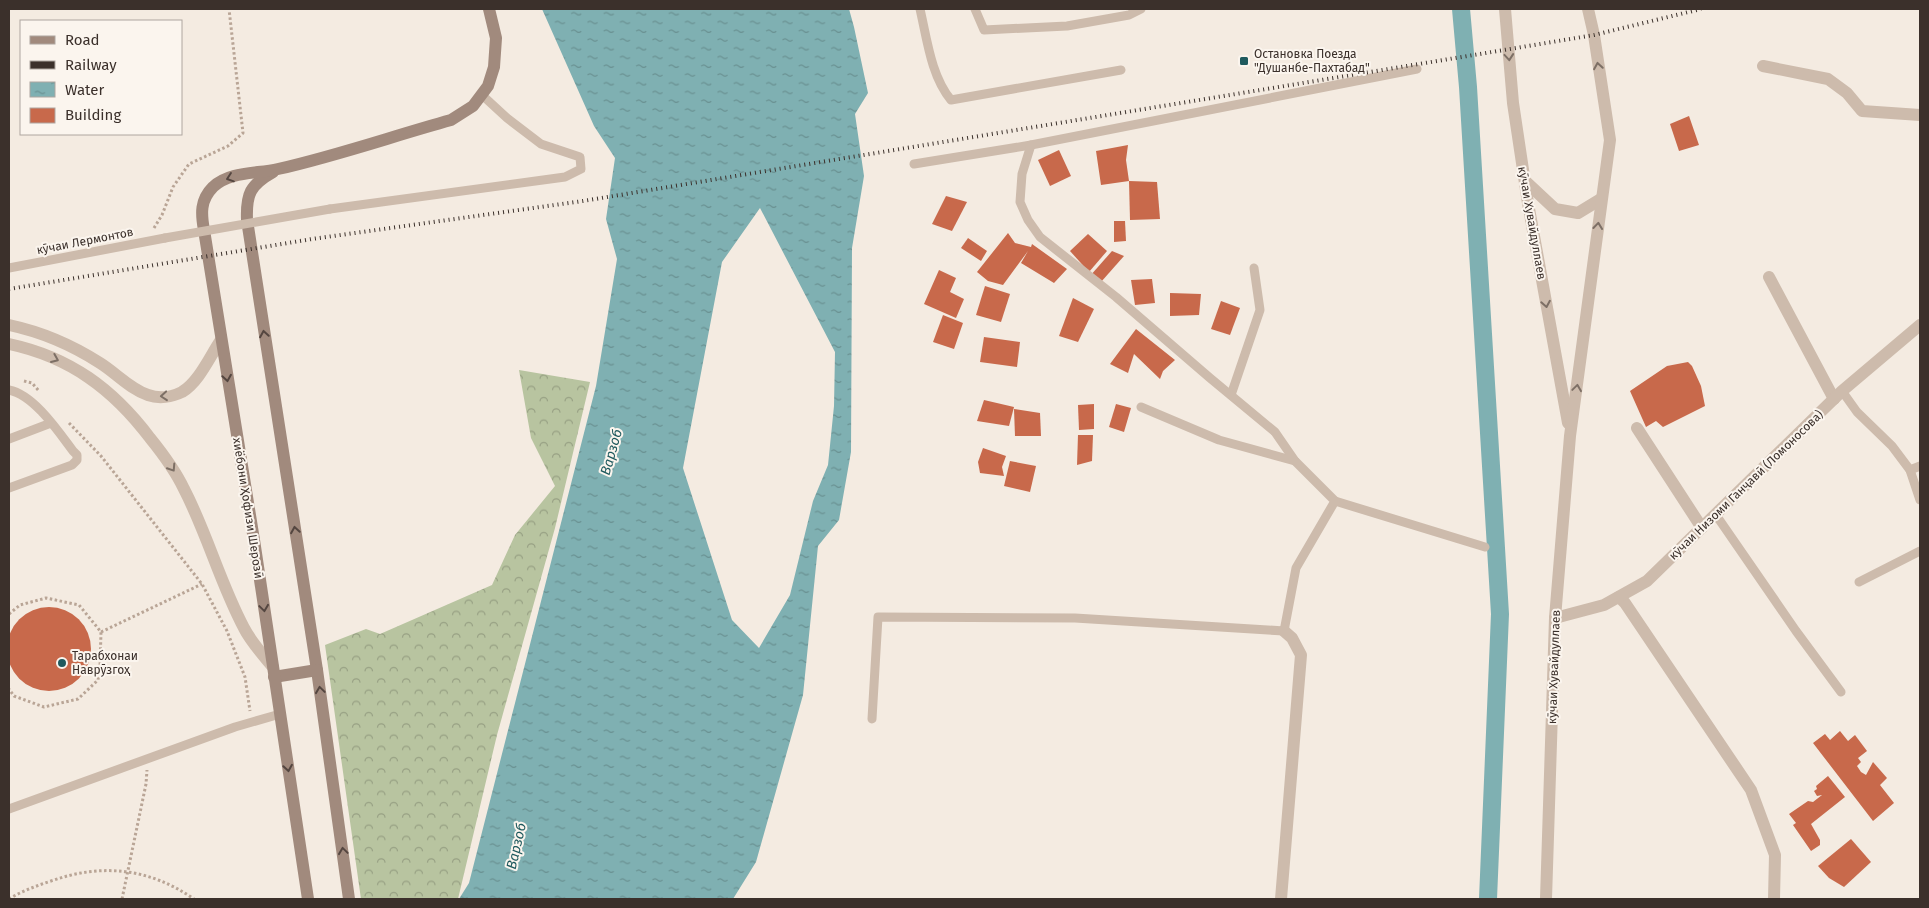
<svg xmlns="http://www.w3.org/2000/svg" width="1929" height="908" viewBox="0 0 1929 908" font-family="'Fira Sans',sans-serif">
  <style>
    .forest { fill: url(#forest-crowns) }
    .water { fill: url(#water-ripples); fill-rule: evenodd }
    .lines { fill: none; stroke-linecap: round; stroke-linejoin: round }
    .canal { stroke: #7fb0b2; stroke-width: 18 }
    .building { fill: #c8694b }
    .path { stroke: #b9a596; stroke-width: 3; stroke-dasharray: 2.5 2.5; stroke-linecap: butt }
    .service { stroke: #cdbbac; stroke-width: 9 }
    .minor { stroke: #cdbbac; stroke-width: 12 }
    .tertiary { stroke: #cdbbac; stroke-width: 12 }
    .secondary { stroke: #a18a7d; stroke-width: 12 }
    .rail { stroke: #3b302b; stroke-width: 4; stroke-dasharray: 1 4; stroke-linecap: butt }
    .service-bridge { stroke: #cdbbac; stroke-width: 9 }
    .oneway { stroke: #7d6f65 }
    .oneway2 { stroke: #544640 }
    .poi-dot { fill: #1f5a5e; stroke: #fbf5ee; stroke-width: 2 }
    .labels { text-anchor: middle; stroke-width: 4; stroke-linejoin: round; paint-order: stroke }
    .poi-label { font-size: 12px; fill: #3b302b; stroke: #fbf5ee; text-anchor: start }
    .street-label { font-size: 12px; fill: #3b302b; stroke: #fbf5ee }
    .water-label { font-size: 14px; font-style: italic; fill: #1f5a5e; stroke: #fbf5ee }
  </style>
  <defs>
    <pattern id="forest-crowns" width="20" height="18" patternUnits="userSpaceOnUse" patternTransform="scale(1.25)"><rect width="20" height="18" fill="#b8c4a0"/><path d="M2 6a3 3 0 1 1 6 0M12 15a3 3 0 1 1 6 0" fill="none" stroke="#97a083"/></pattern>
    <pattern id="water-ripples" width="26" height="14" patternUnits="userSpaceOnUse" patternTransform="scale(1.25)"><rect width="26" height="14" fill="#7fb0b2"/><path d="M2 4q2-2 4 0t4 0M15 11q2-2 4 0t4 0" fill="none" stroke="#699091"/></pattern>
  </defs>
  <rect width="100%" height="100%" fill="#f4ebe1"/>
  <polygon class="forest" points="519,370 590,382 555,528 497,735 458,899 361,899 325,645 366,629 380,634 492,585 515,535 555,486 531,438"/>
  <path class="water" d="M542,9H849L854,27L868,93L855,114L864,176L852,248L851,452L839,520L818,546L803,695L756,862L733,899H459L469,883L596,386L617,259L606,219L615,158L594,126ZM760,208L835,352L834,406L828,465L813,501L790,595L759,648L732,620L683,468L722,262Z"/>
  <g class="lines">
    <polyline class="canal" points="1461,9 1468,87 1500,614 1488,899"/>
  </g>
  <g class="building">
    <polygon points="1689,116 1699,145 1679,151 1670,124"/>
    <polygon points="1128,145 1126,160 1129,181 1101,185 1096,151"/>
    <polygon points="1059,150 1071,176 1050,186 1038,160"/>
    <polygon points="1129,181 1157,182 1160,219 1130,220"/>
    <polygon points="946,196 967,202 952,231 932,224"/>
    <polygon points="1114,221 1125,221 1126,241 1114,242"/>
    <polygon points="1008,233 1015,243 1031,247 1032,244 1067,269 1054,283 1021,263 1028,251 1003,285 988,281 977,272"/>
    <polygon points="1088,234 1107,251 1089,272 1070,251"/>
    <polygon points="968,238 987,251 981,261 961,248"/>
    <polygon points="1112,251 1124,256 1101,282 1090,276"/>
    <polygon points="939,270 956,278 950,292 964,299 956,318 924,304"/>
    <polygon points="1152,279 1155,303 1135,305 1131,280"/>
    <polygon points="985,286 1010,294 1001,322 976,315"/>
    <polygon points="1170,293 1201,294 1199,315 1170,316"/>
    <polygon points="1073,298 1094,309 1078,342 1059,336"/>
    <polygon points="1221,301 1240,308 1230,335 1211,329"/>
    <polygon points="943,315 963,323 954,349 933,342"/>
    <polygon points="1136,329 1175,360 1163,371 1160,379 1134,354 1128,373 1110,364"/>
    <polygon points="984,337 1020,342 1017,367 980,362"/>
    <polygon points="1688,362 1692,366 1701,386 1705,406 1663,427 1656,421 1646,427 1630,391 1667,366"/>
    <polygon points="984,400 1014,407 1009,426 977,421"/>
    <polygon points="1094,404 1094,429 1079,430 1078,405"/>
    <polygon points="1116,404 1131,408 1124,432 1109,427"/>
    <polygon points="1014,409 1040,413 1041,436 1015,436"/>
    <polygon points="1078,435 1093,435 1092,461 1077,465"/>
    <polygon points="983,448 1006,456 1002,467 1004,476 980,473 978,462"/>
    <polygon points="1010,461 1036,466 1030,492 1004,486"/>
    <circle cx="49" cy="649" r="42"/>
    <polygon points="1840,731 1848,741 1855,735 1867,751 1858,758 1861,762 1857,766 1861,772 1866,775 1873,762 1887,778 1880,785 1894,803 1873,821 1813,743 1825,734 1830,740"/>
    <polygon points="1828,776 1845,797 1811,824 1820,840 1820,845 1811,851 1793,825 1796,823 1789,814 1808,801 1813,802 1822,795 1817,796 1814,791 1817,789 1816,786"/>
    <polygon points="1851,839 1871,862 1844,887 1829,878 1818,866"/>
  </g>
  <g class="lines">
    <g class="path">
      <polyline points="154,228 162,215 173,187 189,164 228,146 243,133 229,9"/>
      <polyline points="24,381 32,383 39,391"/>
      <polyline points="69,423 101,456 202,584 227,631 245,677 250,711"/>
      <polyline points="9,614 20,605 46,598 79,605 101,632 100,666 98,680 78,699 44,707 14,696 9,689"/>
      <polyline points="101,632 202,584"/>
      <path d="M9,899C22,891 36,886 51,881C102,863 149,868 194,899"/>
      <polyline points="122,899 146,784 147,770"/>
    </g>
    <g class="service">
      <path d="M920,9C927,39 931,76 951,100L1121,70"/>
      <polyline points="975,9 984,30 1067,26 1129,15 1141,9"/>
      <polyline points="914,164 1031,145"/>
      <polyline points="330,209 565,177 581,169 580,157 541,144 507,118 482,95"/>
      <polyline points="9,268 165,238"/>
      <path d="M9,390C34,395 58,431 73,451L77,455V460L72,465L9,488"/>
      <polyline points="1842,391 1857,412 1892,446 1910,470 1920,500"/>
      <polyline points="1231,395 1260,310 1254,268"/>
      <polyline points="1141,407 1219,440 1295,461"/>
      <polyline points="9,439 51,423"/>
      <polyline points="1910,470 1920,466"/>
      <polyline points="1335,501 1485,547"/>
      <polyline points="1716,515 1796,631 1841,692"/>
      <polyline points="1859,582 1920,551"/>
      <polyline points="872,719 878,617 1075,618 1284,631 1296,568 1335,501 1295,461 1275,432 1210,378 1116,297 1040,237 1028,220 1020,202 1022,174 1031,145 1417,69"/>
      <polyline points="9,809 235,727 280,714"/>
    </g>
    <g class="minor">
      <polyline points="1763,66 1828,79 1847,93 1862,111 1920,115"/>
      <polyline points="1769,277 1834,399"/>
      <path d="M9,325C42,332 72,345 100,363C116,373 130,389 148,395C159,399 172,397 182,392C199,382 210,356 221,340"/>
      <path d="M9,344C70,357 113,389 150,438C163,454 175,470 184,489C207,533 220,583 244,628C251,642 263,655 273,667"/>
      <polyline points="1637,428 1702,528"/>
      <polyline points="1619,597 1625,603 1751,790 1775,855 1774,899"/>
      <polyline points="1281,899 1301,655 1292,638 1284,631"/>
    </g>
    <g class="tertiary">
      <polyline points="1505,9 1513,103 1528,203 1568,423"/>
      <polyline points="1525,181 1555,209 1578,213 1601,199"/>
      <polyline points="1555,618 1604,605 1647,581 1842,391 1920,325"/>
      <polyline points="1546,899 1555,618 1570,436 1610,140 1594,35 1588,9"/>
    </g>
    <g class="secondary">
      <path d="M273,172C250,185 246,194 247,220L317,670L349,899"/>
      <polyline points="274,677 317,670"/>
      <path d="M308,899L254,540L204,230C201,214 200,200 213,187C230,171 257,174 278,169C336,156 393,136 451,120L473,106L488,86L494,67L496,38L489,9"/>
    </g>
    <polyline class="rail" points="9,289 312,239 583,201 1486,53 1594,35 1701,9"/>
    <polyline class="service-bridge" points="165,238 330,209"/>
  </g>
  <defs><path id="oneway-chevron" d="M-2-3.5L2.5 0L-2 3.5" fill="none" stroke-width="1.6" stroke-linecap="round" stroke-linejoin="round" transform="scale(1.25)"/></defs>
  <g class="oneway">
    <use href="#oneway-chevron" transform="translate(1509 57) rotate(85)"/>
    <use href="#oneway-chevron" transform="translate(1598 66) rotate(-99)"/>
    <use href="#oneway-chevron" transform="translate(1598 226) rotate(-84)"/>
    <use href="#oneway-chevron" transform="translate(1546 304) rotate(80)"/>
    <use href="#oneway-chevron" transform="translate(55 359) rotate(23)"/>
    <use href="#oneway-chevron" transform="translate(1577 388) rotate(-82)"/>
    <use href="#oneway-chevron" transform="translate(164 396) rotate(175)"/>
    <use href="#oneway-chevron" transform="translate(172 468) rotate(57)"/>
  </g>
  <g class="oneway2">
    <use href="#oneway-chevron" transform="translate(230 178) rotate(161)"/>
    <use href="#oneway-chevron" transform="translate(264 334) rotate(-99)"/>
    <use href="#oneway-chevron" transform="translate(227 378) rotate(81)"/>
    <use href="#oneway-chevron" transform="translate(295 530) rotate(-99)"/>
    <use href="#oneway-chevron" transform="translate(264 608) rotate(82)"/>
    <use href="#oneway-chevron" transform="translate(320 690) rotate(-98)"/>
    <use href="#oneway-chevron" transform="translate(288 768) rotate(81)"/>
    <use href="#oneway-chevron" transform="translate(343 851) rotate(-98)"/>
  </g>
  <g class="poi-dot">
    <rect x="1239" y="56" width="10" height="10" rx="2.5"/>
    <circle cx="62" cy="663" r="5"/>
  </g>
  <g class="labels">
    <g class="poi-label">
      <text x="1254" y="58">Остановка Поезда<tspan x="1254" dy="14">"Душанбе-Пахтабад"</tspan></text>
      <text x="72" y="660">Тарабхонаи<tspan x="72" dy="14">Наврӯзгоҳ</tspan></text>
    </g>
    <g class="street-label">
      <text transform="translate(1532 223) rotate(80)" y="4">кӯчаи Хувайдуллаев</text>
      <text transform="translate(85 241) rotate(-11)" y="4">кӯчаи Лермонтов</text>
      <text transform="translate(1746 485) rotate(-44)" y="4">кӯчаи Низоми Ганҷавӣ (Ломоносова)</text>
      <text transform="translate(248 508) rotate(81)" y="4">хиёбони Ҳофизи Шерозӣ</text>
      <text transform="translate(1554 667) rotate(-88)" y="4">кӯчаи Хувайдуллаев</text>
    </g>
    <g class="water-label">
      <text transform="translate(611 452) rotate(-74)" y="5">Варзоб</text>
      <text transform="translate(516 846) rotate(-77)" y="5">Варзоб</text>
    </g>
  </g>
  <rect width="1929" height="908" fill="none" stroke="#3b302b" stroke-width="20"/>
  <rect x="20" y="20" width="162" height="115" fill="#fbf5ee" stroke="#aea6a0"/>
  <rect x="30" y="36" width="25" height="8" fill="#a18a7d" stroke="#aea6a0"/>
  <text x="65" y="45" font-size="15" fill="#3b302b">Road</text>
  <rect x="30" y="61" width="25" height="8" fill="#3b302b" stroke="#aea6a0"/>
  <text x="65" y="70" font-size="15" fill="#3b302b">Railway</text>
  <rect x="30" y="82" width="25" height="15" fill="url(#water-ripples)" stroke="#aea6a0"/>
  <text x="65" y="95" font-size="15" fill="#3b302b">Water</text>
  <rect x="30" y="108" width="25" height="15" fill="#c8694b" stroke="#aea6a0"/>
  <text x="65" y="120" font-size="15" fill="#3b302b">Building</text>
</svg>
